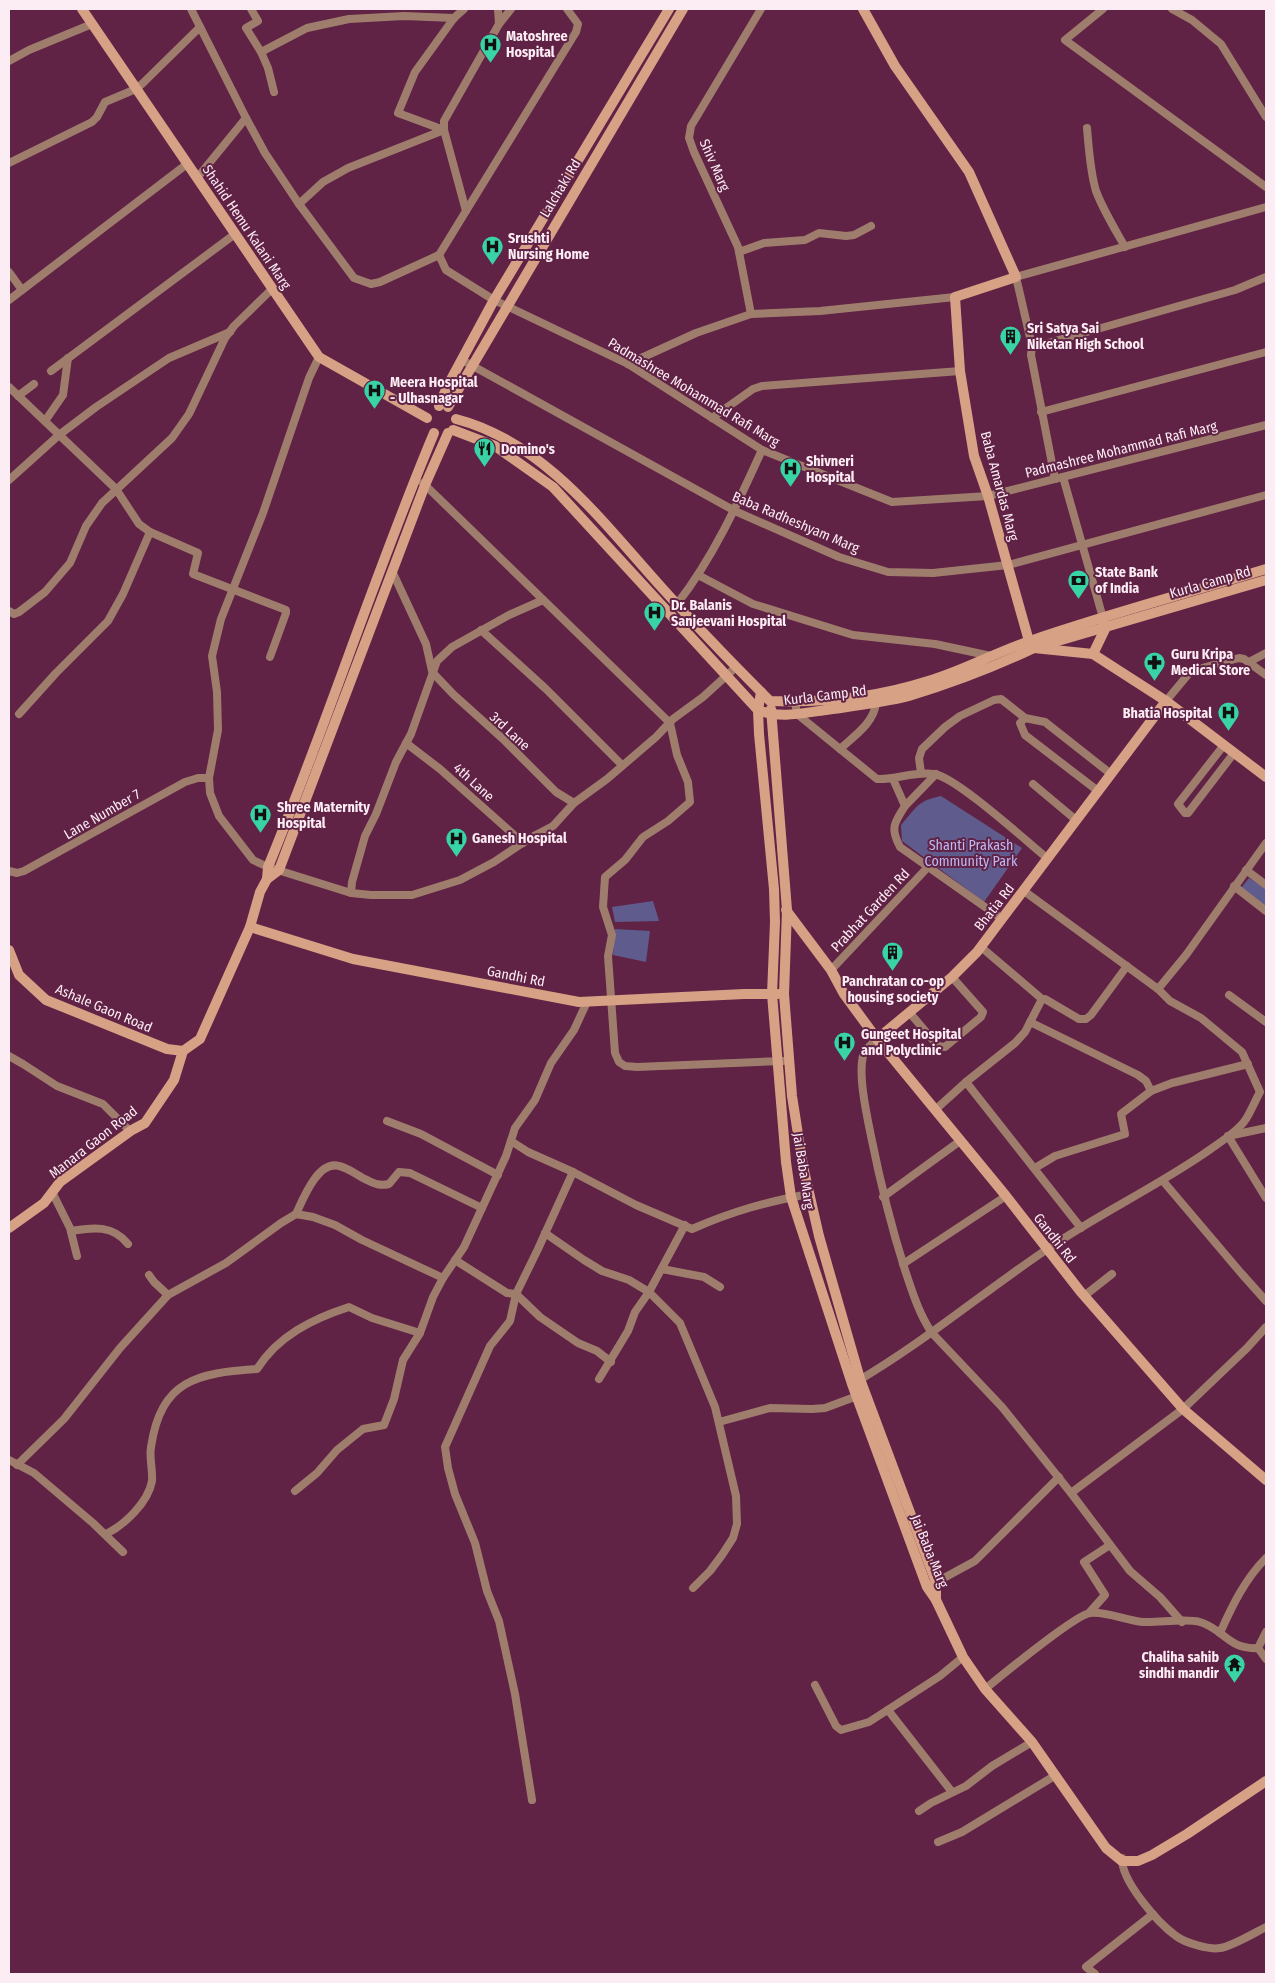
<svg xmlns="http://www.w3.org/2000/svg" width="1275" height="1983" viewBox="0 0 1275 1983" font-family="'Fira Sans Condensed',sans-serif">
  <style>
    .green { fill: #605b8d }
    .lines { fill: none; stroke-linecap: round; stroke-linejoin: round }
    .street { stroke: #9f7d6c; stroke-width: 8 }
    .secondary { stroke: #d7a185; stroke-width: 10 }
    .labels { text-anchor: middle; stroke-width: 4; stroke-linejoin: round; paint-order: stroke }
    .poi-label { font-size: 14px; font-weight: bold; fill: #fcecf3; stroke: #602245; text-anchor: start }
    .street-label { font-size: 14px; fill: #fcecf3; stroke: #602245 }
    .park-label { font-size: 14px; fill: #bfbaf6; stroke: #602245 }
  </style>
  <rect width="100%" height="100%" fill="#602245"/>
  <g class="green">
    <path d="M941,796L1022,848L984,902L902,841L901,825C917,807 917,801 941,796Z"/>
    <polygon points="1249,878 1266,889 1266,913 1241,888"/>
    <polygon points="653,901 659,921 615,922 612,907"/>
    <polygon points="615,929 650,931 646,962 613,955"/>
  </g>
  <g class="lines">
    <g class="street">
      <polyline points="191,9 246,118 265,153 299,204 354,278 371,284 380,282 439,255"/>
      <polyline points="251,9 258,21 246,28 261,52 268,68 274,92"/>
      <polyline points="1103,9 1065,40 1266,187"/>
      <polyline points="1172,9 1192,20 1221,44 1266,117"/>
      <polyline points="499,24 511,9"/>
      <polyline points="261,52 307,28 349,19 404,16 454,18"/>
      <polyline points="9,61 29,50 92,24"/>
      <path d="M1087,128C1089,149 1090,171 1096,191C1103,210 1115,229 1125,247"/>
      <polyline points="444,130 398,113 415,72 454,18 464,9"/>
      <polyline points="9,163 92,122 97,117 105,102 136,89 143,83 200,27"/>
      <polyline points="197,178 246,118"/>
      <polyline points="299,204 323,182 348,168 444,130"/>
      <polyline points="466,211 576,32 578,24 567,9"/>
      <polyline points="739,252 764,243 805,240 819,233 846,236 854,235 871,226"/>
      <polyline points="439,255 446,270 494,300 628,364 762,450 892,502 988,496 1266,425"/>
      <polyline points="439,255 466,211 444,130 444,121 499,24 498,9"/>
      <polyline points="9,272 22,290"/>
      <polyline points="9,300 187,164"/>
      <polyline points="751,314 738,247 694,152 689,138 691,126 761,9"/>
      <polyline points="1032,346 1041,345 1235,290 1266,277"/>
      <polyline points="319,357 309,378 263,513 221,619 212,656 217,692 218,730 209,778 210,793 219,816 253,860 268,867 351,893 371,895 412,895 460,880 494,862 530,838 553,826 574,803 607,779 656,737 673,719 703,697 736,667"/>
      <polyline points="462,360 735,511 839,557 888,572 933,573 1008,565 1266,495"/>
      <polyline points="628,364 696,333 751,314 820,311 955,297"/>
      <polyline points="51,371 235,234"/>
      <polyline points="9,387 116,489 139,524 150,532 198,553 193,574 286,610 286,613 270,657"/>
      <polyline points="18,396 34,384"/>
      <polyline points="1041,412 1266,352"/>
      <polyline points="712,418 753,389 762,386 960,371"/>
      <polyline points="45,421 63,395 68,358"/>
      <polyline points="1063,477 1103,618"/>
      <polyline points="1055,479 1031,355 1032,346 1016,277 1266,207"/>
      <polyline points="9,480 59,435 96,407 169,358 230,332"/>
      <polyline points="423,483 670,723 677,755 688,782 690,802 668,821 643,837 625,860 605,877 603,907 612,935 608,956 615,1053 619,1062 625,1066 637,1067 783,1061"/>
      <polyline points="392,571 426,644 432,671"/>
      <polyline points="698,575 753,604 853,635 935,644 991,656"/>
      <path d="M677,604C713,558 738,503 762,450"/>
      <polyline points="9,611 14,614 19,612 45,592 70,563 86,526 102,503 172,438 189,414 225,338 234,326 272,289"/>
      <polyline points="481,630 546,689 622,765"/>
      <polyline points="1249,662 1266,653"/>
      <polyline points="433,673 454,695 503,739 556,792 574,803"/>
      <polyline points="1166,701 1191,671 1239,658 1244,659 1266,675"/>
      <path d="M795,702L797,714L877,779C896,780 914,771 934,774C956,777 1025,840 1047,858"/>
      <polyline points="19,714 56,673 108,621 123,594 150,532"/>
      <polyline points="1025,718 1020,723 1025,735 1098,791"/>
      <polyline points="406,743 440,769 523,843"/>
      <polyline points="1224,745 1178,804 1185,813 1188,813 1234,753"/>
      <path d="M840,749C854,736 874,723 876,703"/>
      <polyline points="921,773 919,758 922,749 945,727 960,716 994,700 1001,699 1025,718 1045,722 1111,774"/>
      <path d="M893,779L905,806C894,823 890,828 900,847L1002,919"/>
      <polyline points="1033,784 1076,820"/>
      <polyline points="905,806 936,774"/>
      <polyline points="1246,870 1266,885"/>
      <polyline points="9,871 17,873 24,871 185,782 198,778 209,778"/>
      <polyline points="1234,886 1266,911"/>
      <polyline points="1024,891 1158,989"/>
      <polyline points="351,893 352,882 365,836 376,814 396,762 411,734 437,661 452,647 509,615 543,600"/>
      <polyline points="981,947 1042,999"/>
      <polyline points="831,970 928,867"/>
      <polyline points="1229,995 1266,1022"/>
      <polyline points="909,1012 938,1046 945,1047 981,1017 983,1012 952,977"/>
      <polyline points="1030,1022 1138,1075 1146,1081 1151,1091"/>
      <path d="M877,1039C872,1044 865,1049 863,1056C858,1076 867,1116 871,1136C880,1181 891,1226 905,1270C912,1291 919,1314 932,1333L1002,1407L1071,1493L1130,1571L1160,1597L1182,1622"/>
      <polyline points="9,1056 23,1064 57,1086 103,1104 130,1131"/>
      <polyline points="966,1082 1081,1228"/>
      <polyline points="935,1110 966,1082 1015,1043 1025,1032 1042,999 1045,999 1079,1019 1086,1019 1091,1015 1127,966"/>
      <polyline points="387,1121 421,1134 498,1175"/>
      <polyline points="1266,1128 1228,1136 1266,1198"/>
      <path d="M511,1141L528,1152L573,1172L636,1205L692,1229C733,1211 766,1202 809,1194"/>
      <polyline points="1035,1168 1055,1156 1125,1134 1121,1114 1151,1091 1172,1083 1248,1064"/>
      <polyline points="1163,1181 1241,1273 1266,1301"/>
      <polyline points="52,1192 70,1228 77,1256"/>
      <polyline points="883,1197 960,1141"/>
      <path d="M296,1214C303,1199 318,1160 339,1166C349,1168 358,1176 367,1180C375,1184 380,1186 389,1184L399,1172L410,1173L482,1208"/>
      <path d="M71,1231C93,1227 113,1225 128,1244"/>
      <polyline points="545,1233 584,1260 602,1271 629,1280 649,1292 680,1323 715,1407 736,1496 737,1524 733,1538 722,1555 710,1571 693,1588"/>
      <polyline points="455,1260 507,1293 516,1294 540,1317 578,1343 597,1351 611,1362"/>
      <polyline points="903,1264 1006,1196"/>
      <polyline points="662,1269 704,1277 720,1287"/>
      <polyline points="149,1275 154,1282 168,1295"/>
      <polyline points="1084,1296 1112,1274"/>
      <polyline points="599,1379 628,1331 635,1312 649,1292 685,1225"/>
      <path d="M856,1382C923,1343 982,1293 1046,1250C1097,1215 1154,1188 1205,1153C1217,1144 1238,1132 1246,1119C1251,1111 1255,1101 1260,1092L1242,1052L1201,1018L1170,1001L1158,989L1186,955L1266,843"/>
      <polyline points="719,1422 770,1408 812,1409 825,1408 860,1395"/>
      <polyline points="9,1460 34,1473 93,1523 123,1552"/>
      <polyline points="17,1465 64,1419 120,1348 168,1295 226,1263 281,1223 296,1214 313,1217 335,1225 362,1240 443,1278"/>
      <polyline points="295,1491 317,1473 337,1450 363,1429 384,1425 394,1399 403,1360 420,1333 433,1297 443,1278 464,1247 506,1156 515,1128 535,1100 551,1063 574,1030 587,1002"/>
      <polyline points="1071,1493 1183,1409 1247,1348 1266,1327"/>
      <path d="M106,1534C124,1525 148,1503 152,1481C153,1470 149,1458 151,1447C161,1380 197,1373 257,1369C278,1336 312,1319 349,1307L372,1318L420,1333"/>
      <polyline points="931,1585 975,1561 1059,1477"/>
      <polyline points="1089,1613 1105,1595 1084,1562 1110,1545"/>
      <path d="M1220,1633C1232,1606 1245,1579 1266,1558"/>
      <polyline points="1258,1648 1266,1632"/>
      <polyline points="1258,1648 1266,1659"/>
      <polyline points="815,1685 836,1726 841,1730 869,1722 940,1676 963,1657"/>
      <path d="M985,1689C1001,1676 1075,1615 1090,1613C1107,1611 1126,1621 1143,1622C1159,1623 1185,1618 1200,1622C1224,1629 1228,1650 1258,1648"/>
      <polyline points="888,1710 952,1792"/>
      <polyline points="532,1800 515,1694 499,1621 487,1591 475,1543 455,1494 448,1468 445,1447 490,1346 510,1321 516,1294 538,1249 573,1172"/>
      <polyline points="919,1811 931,1803 966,1786 992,1766 1032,1742"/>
      <polyline points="938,1842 962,1832 1056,1775"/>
      <path d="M1122,1858C1121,1881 1158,1923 1176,1936C1185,1943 1210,1950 1220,1948C1231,1947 1256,1932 1266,1927"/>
      <polyline points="1095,1974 1086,1967 1153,1914"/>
    </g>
    <g class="secondary">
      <polyline points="82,9 319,357 427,418"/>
      <polyline points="863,9 895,66 969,172 1016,277 955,297 960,371 974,456 988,496 1029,641 1034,648 1093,654 1166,701 1266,777"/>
      <polyline points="439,406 447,387 494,300 669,9"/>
      <polyline points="448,407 683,9"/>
      <path d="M456,419C545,442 604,524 663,589C698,628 734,665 770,701C822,703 878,697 928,681C963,671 996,652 1030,641C1108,614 1188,593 1266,569"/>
      <path d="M453,430L495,446L553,487L758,710C780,719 803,713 826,710C854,706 882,703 909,696C952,683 994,667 1034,648L1266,580"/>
      <polyline points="1093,654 1106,627 1104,623"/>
      <polyline points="761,692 758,710 759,734 774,889 775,922 772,994 786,1162 791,1197 852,1384 927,1587 936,1600 963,1657 985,1689 1032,1742 1106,1848 1122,1861 1138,1861 1152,1855 1187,1834 1266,1781"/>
      <polyline points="771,709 787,910 784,994 792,1096 803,1166 819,1236 860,1379 936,1582 936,1600"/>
      <polyline points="267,879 279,870 425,485 448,433"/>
      <polyline points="786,910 831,970 844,994 877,1039 1006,1196 1080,1291 1183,1409 1266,1480"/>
      <polyline points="250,927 353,959 579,1002 744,994 778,994"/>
      <polyline points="9,950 19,975 46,1000 167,1049 183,1051"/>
      <polyline points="877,1039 952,977 977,952 1166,701"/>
      <path d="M9,1228L44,1203L60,1182L132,1130L145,1123L174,1080L183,1051L200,1039L250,927L260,892L267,879L268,867C327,724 374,576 434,433"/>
    </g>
  </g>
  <defs>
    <symbol id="hospital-pin" viewBox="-11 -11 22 30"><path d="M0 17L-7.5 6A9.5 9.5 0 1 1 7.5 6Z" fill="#38d4a6" stroke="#602245"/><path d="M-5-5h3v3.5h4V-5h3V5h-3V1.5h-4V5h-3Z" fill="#111"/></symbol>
    <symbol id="building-pin" viewBox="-11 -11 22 30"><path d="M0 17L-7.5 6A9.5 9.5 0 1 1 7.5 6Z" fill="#38d4a6" stroke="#602245"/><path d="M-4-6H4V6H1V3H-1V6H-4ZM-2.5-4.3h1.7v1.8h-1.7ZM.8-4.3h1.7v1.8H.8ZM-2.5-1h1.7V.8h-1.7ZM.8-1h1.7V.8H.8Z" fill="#111"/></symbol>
    <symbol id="restaurant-pin" viewBox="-11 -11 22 30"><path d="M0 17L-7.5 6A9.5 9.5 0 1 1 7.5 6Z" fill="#38d4a6" stroke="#602245"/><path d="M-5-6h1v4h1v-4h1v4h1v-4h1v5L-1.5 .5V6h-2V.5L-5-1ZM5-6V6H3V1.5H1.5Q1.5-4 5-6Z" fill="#111"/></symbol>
    <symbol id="bank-pin" viewBox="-11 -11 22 30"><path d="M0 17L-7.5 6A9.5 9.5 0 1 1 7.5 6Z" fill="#38d4a6" stroke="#602245"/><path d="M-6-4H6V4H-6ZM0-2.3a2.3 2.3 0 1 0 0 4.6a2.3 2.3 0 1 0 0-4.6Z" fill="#111"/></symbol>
    <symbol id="pharmacy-pin" viewBox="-11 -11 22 30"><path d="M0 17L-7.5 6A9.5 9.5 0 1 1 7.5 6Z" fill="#38d4a6" stroke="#602245"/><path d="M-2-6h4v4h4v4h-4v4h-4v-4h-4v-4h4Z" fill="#111"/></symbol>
    <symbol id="temple-pin" viewBox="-11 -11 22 30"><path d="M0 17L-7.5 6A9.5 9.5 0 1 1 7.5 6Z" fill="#38d4a6" stroke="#602245"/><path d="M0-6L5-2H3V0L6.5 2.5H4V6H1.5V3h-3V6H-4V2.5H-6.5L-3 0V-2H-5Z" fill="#111"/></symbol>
  </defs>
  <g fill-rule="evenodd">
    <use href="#hospital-pin" x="478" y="32" width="25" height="34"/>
    <use href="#hospital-pin" x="480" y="234" width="25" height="34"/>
    <use href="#building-pin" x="998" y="324" width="25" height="34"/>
    <use href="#hospital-pin" x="362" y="378" width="25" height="34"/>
    <use href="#restaurant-pin" x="472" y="436" width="25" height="34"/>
    <use href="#hospital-pin" x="778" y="456" width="25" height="34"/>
    <use href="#bank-pin" x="1066" y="568" width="25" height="34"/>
    <use href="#hospital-pin" x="642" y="600" width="25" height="34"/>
    <use href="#pharmacy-pin" x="1142" y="650" width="25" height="34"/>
    <use href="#hospital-pin" x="1216" y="700" width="25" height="34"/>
    <use href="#hospital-pin" x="248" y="802" width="25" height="34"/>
    <use href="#hospital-pin" x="444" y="826" width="25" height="34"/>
    <use href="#building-pin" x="880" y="940" width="25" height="34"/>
    <use href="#hospital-pin" x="832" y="1030" width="25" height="34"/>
    <use href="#temple-pin" x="1222" y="1652" width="25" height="34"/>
  </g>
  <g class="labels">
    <g class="poi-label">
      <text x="506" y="41">Matoshree<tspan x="506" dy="16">Hospital</tspan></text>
      <text x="508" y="243">Srushti<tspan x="508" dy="16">Nursing Home</tspan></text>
      <text x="1027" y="333">Sri Satya Sai<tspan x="1027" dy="16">Niketan High School</tspan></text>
      <text x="390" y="387">Meera Hospital<tspan x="390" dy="16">- Ulhasnagar</tspan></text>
      <text x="501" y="454">Domino's</text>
      <text x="806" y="466">Shivneri<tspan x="806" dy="16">Hospital</tspan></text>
      <text x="1095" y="577">State Bank<tspan x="1095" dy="16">of India</tspan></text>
      <text x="671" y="610">Dr. Balanis<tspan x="671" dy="16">Sanjeevani Hospital</tspan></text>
      <text x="1171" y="659">Guru Kripa<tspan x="1171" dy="16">Medical Store</tspan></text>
      <text x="1212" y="718" text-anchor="end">Bhatia Hospital</text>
      <text x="277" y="812">Shree Maternity<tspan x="277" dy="16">Hospital</tspan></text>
      <text x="472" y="843">Ganesh Hospital</text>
      <text x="893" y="986" text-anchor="middle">Panchratan co-op<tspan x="893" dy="16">housing society</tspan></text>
      <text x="861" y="1039">Gungeet Hospital<tspan x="861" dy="16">and Polyclinic</tspan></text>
      <text x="1219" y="1662" text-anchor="end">Chaliha sahib<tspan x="1219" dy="16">sindhi mandir</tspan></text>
    </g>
    <g class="street-label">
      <text transform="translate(715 165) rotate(66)" y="5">Shiv Marg</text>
      <text transform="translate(560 188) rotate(-59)" y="5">Lalchaki Rd</text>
      <text transform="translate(247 227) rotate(56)" y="5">Shahid Hemu Kalani Marg</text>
      <text transform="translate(694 392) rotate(31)" y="5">Padmashree Mohammad Rafi Marg</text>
      <text transform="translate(1121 449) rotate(-14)" y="5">Padmashree Mohammad Rafi Marg</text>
      <text transform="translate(1000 486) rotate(75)" y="5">Baba Amardas Marg</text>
      <text transform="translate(796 522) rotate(23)" y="5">Baba Radheshyam Marg</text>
      <text transform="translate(1210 582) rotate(-16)" y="5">Kurla Camp Rd</text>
      <text transform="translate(825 695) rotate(-7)" y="5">Kurla Camp Rd</text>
      <text transform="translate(510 731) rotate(43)" y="5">3rd Lane</text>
      <text transform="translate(474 782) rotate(42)" y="5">4th Lane</text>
      <text transform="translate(102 814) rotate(-30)" y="5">Lane Number 7</text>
      <text transform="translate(994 907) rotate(-52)" y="5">Bhatia Rd</text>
      <text transform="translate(870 910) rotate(-47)" y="5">Prabhat Garden Rd</text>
      <text transform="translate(516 976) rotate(11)" y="5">Gandhi Rd</text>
      <text transform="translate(104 1008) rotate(23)" y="5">Ashale Gaon Road</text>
      <text transform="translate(93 1142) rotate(-38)" y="5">Manara Gaon Road</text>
      <text transform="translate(804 1171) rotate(81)" y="5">Jai Baba Marg</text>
      <text transform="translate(1055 1238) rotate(52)" y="5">Gandhi Rd</text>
      <text transform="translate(930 1551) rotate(68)" y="5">Jai Baba Marg</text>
    </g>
    <g class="park-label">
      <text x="971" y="850">Shanti Prakash<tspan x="971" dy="16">Community Park</tspan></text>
    </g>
  </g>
  <rect width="1275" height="1983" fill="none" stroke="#fcecf3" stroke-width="20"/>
</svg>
